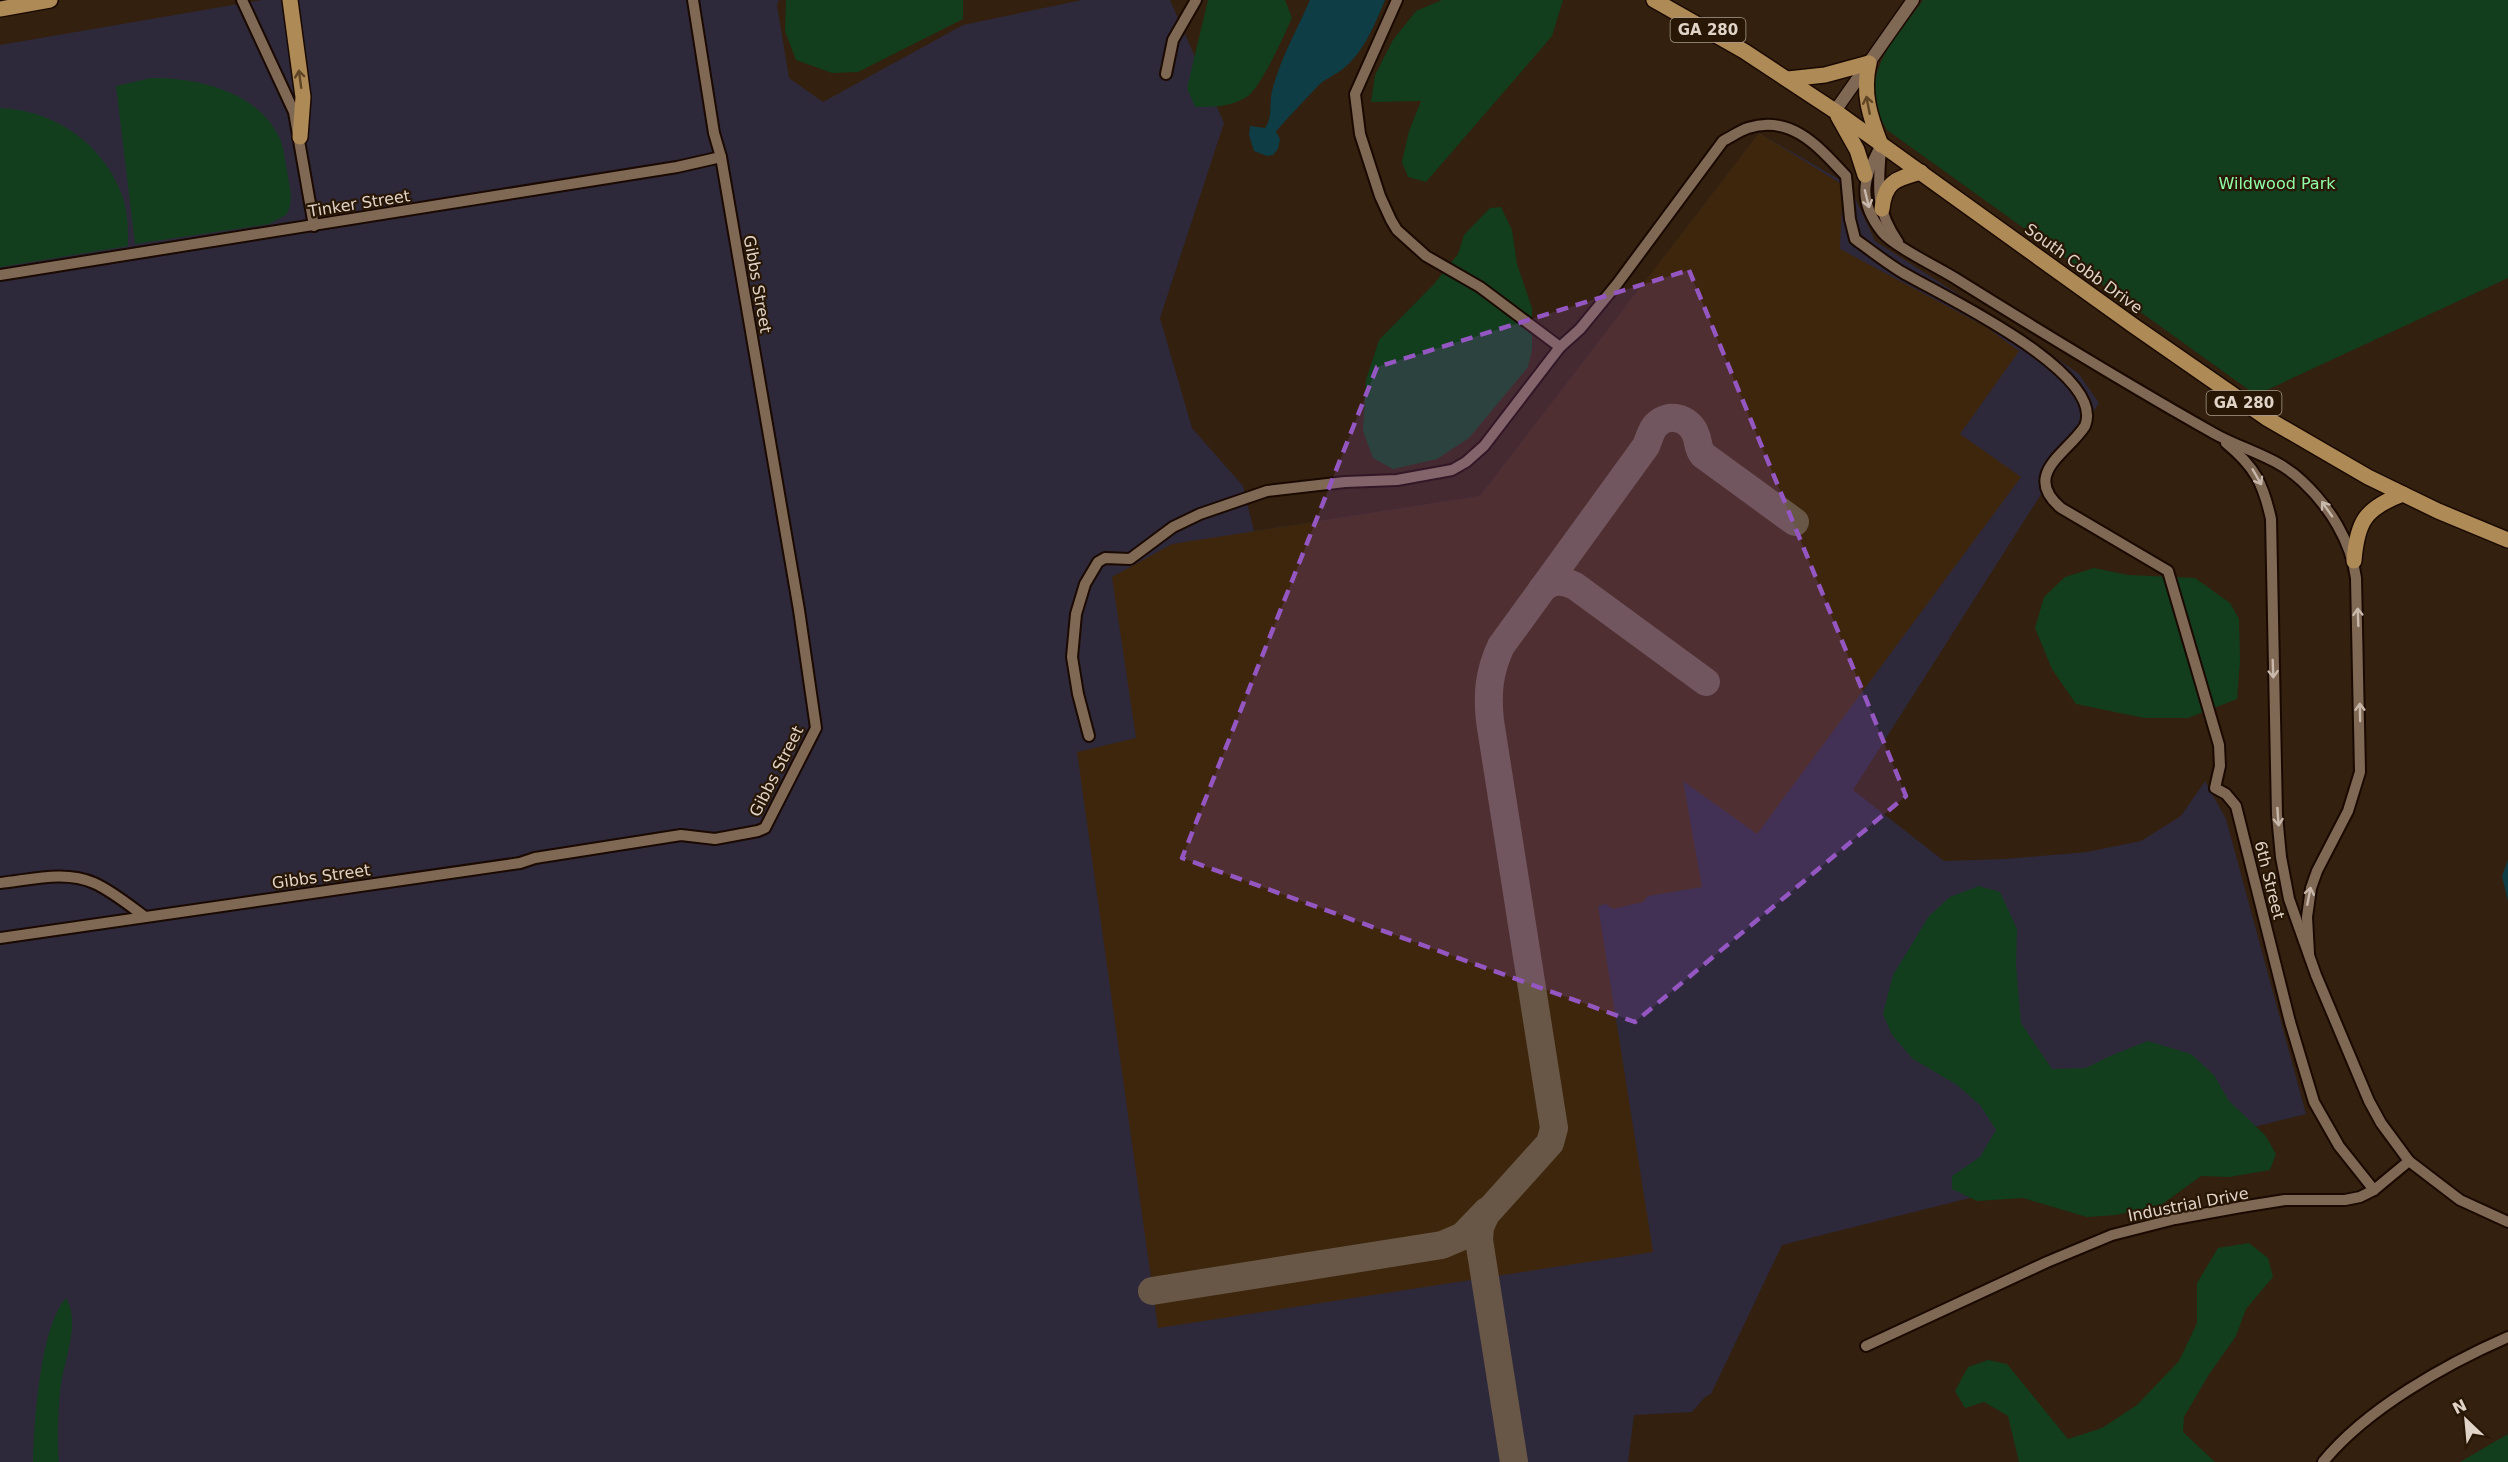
<svg xmlns="http://www.w3.org/2000/svg" width="2508" height="1462" viewBox="0 0 2508 1462" font-family="'DejaVu Sans',sans-serif">
  <style>
    .industrial { fill: #2e293a }
    .built { fill: #3e260d }
    .green { fill: #123e1e }
    .water { fill: #0e3d46 }
    .lines { fill: none; stroke-linecap: round; stroke-linejoin: round }
    .taxiway { stroke: #685747; stroke-width: 28 }
    .minor-casing { stroke: #1a0900; stroke-width: 14 }
    .tertiary-casing { stroke: #1a0900; stroke-width: 15 }
    .primary-casing { stroke: #1a0900; stroke-width: 18 }
    .minor { stroke: #7f6854; stroke-width: 10 }
    .tertiary { stroke: #7f6854; stroke-width: 12 }
    .primary { stroke: #ae8a56; stroke-width: 15 }
    .oneway { stroke: #5e4525 }
    .oneway2 { stroke: #c8b8ab }
    .marked { fill: #9456c1; fill-opacity: 0.2; stroke: #9456c1; stroke-width: 4.5; stroke-dasharray: 12 8; stroke-linejoin: round }
    .labels { text-anchor: middle; stroke-width: 4.5; stroke-linejoin: round; paint-order: stroke }
    .shield { fill: #291705; stroke: #a99b8e; stroke-width: 1.5 }
    .shield-label { font-size: 15px; font-weight: bold; fill: #e0d3c8 }
    .park-label { font-size: 16px; fill: #8ffea7; stroke: #291705 }
    .street-label { font-size: 16px; fill: #e0d3c8; stroke: #291705 }
  </style>
  <rect width="100%" height="100%" fill="#33200e"/>
  <polygon class="industrial" points="262,0 779,0 777,5 789,78 823,102 963,25 1082,0 1170,0 1224,123 1160,318 1192,428 1243,486 1254,531 1480,496 1759,133 1849,185 1875,241 2042,348 2079,374 2099,403 1853,790 1944,861 2004,859 2087,852 2141,841 2181,816 2205,781 2226,819 2306,1114 1782,1245 1711,1394 1705,1397 1692,1412 1634,1415 1628,1462 0,1462 0,45"/>
  <polygon class="built" points="1759,133 1843,185 1840,249 1986,327 2019,351 1960,434 2021,477 1757,834 1683,781 1702,887 1648,896 1643,902 1613,909 1606,904 1598,906 1653,1252 1158,1328 1077,752 1136,738 1112,577 1172,544 1480,496"/>
  <g class="green">
    <polygon points="786,0 963,0 963,19 858,72 832,73 796,60 785,31"/>
    <path d="M1208,0H1285L1292,18C1284,35 1260,91 1245,98C1229,107 1213,107 1195,107L1187,88Z"/>
    <polygon points="1442,0 1563,0 1552,36 1426,182 1408,177 1402,162 1409,131 1421,101 1371,102 1375,75 1393,40 1416,11"/>
    <path d="M1923,0H2508V278L2256,395L1887,130C1854,76 1893,44 1923,0Z"/>
    <path d="M151,78C199,78 258,91 280,139C284,149 285,161 287,171C289,186 295,201 286,215L269,224L135,244L116,86Z"/>
    <path d="M0,108C55,110 103,144 122,195C128,212 128,229 128,246L0,267Z"/>
    <polygon points="1501,207 1512,230 1517,264 1532,308 1532,349 1528,367 1469,438 1437,459 1393,469 1373,458 1363,431 1366,380 1379,340 1434,284 1458,254 1464,235 1490,208"/>
    <polygon points="2094,568 2128,575 2195,578 2230,603 2239,619 2240,661 2237,699 2188,718 2144,718 2076,704 2052,669 2035,628 2044,597 2065,577"/>
    <polygon points="1979,886 2000,892 2017,929 2016,965 2021,1023 2052,1069 2086,1068 2110,1056 2148,1041 2191,1054 2214,1075 2229,1101 2265,1135 2276,1154 2270,1170 2229,1177 2201,1176 2161,1205 2116,1215 2087,1217 2023,1198 1977,1201 1952,1189 1952,1176 1980,1157 1996,1130 1980,1105 1957,1085 1913,1059 1892,1035 1883,1014 1893,975 1929,916 1950,897"/>
    <polygon points="2249,1243 2268,1258 2273,1277 2246,1309 2236,1336 2208,1376 2184,1417 2183,1432 2215,1462 2019,1462 2008,1416 1984,1402 1965,1408 1955,1391 1968,1367 1988,1360 2007,1364 2068,1439 2102,1428 2137,1405 2179,1361 2197,1323 2197,1283 2218,1248"/>
    <path d="M66,1298C82,1325 62,1363 60,1393C58,1415 57,1439 59,1462H33C34,1422 40,1327 66,1298Z"/>
    <polygon points="2508,1434 2508,1462 2460,1462"/>
  </g>
  <g class="water">
    <path d="M1310,0H1385C1376,22 1363,53 1344,68C1337,74 1327,78 1320,84C1315,89 1278,128 1276,132L1280,139L1278,149L1273,155L1267,156L1254,151L1249,135L1250,126L1265,128C1273,118 1269,103 1272,91C1280,59 1297,30 1310,0Z"/>
    <polygon points="2508,860 2508,901 2502,876"/>
  </g>
  <g class="lines">
    <g class="taxiway">
      <path d="M1542,589C1553,580 1562,580 1575,586L1706,682"/>
      <polyline points="1152,1291 1442,1245 1463,1236 1487,1211"/>
      <path d="M1514,1462L1479,1240L1480,1227L1486,1214L1550,1143L1554,1128L1490,721C1487,693 1489,672 1501,646L1646,446C1649,439 1651,430 1656,425C1668,412 1689,418 1695,433C1699,441 1697,448 1703,455L1795,522"/>
    </g>
    <defs>
      <g id="minor">
        <polyline points="242,0 294,112 314,226"/>
        <polyline points="1397,0 1355,94 1360,134 1380,196 1391,220 1397,230 1426,256 1480,287 1560,347"/>
        <polyline points="1166,74 1173,40 1196,0"/>
        <path d="M1881,145C1863,178 1857,200 1882,232C1893,246 1941,269 1958,280C2043,333 2128,385 2215,434C2244,450 2277,457 2302,481C2329,506 2351,541 2356,578L2360,772L2348,811L2317,871L2311,888L2307,917L2309,954"/>
        <path d="M1881,149C1878,187 1875,209 1898,242"/>
        <polyline points="0,275 677,167 721,157"/>
        <path d="M2226,443C2255,467 2263,483 2271,519L2277,815L2281,857L2289,899L2316,975L2369,1101L2381,1123L2409,1161"/>
        <path d="M1089,736L1078,694L1072,657L1076,614L1085,584L1098,562L1105,558L1130,559L1173,527L1200,514L1267,491L1345,482L1397,480L1452,470L1466,462L1484,446L1560,347L1580,329L1617,284L1723,141C1731,137 1739,131 1748,128C1791,114 1819,147 1846,176L1850,219L1855,239C1870,250 1884,261 1900,271C1936,293 2108,372 2085,426C2068,453 2021,474 2061,508L2168,571L2219,745L2220,766L2215,788L2226,794L2236,806L2290,1022L2314,1102L2339,1146L2374,1190"/>
        <path d="M0,883C30,880 65,870 94,883C112,891 129,905 145,917"/>
        <polyline points="0,938 520,863 535,858 681,835 715,839 758,831 765,828 816,728 799,610 721,157 714,133 693,0"/>
        <polyline points="1866,1346 2047,1262 2112,1235 2175,1219 2241,1207 2285,1200 2345,1200 2360,1197 2374,1190 2409,1161 2460,1200 2508,1222"/>
        <path d="M2323,1462C2366,1409 2446,1364 2508,1337"/>
      </g>
      <polyline id="tertiary" points="1835,111 1913,0"/>
      <g id="primary">
        <polyline points="290,0 303,97 300,137"/>
        <polyline points="1654,0 1744,51 1835,111 2134,326 2268,419 2368,477 2438,511 2508,540"/>
        <polyline points="0,9 50,0"/>
        <path d="M1869,63C1862,93 1870,117 1881,145"/>
        <polyline points="1788,79 1825,75 1869,63"/>
        <polyline points="1838,116 1857,150 1865,175"/>
        <path d="M1882,209C1885,181 1896,179 1921,172"/>
        <path d="M2354,561C2357,522 2365,508 2403,494"/>
      </g>
    </defs>
    <use href="#minor" class="minor-casing"/>
    <use href="#tertiary" class="tertiary-casing"/>
    <use href="#primary" class="primary-casing"/>
    <use href="#minor" class="minor"/>
    <use href="#tertiary" class="tertiary"/>
    <use href="#primary" class="primary"/>
  </g>
  <defs><path id="oneway-shaft" d="M-6 0H5M1.5-3L5.5 0L1.5 3" fill="none" stroke-width="1.6" stroke-linecap="round" stroke-linejoin="round" transform="scale(1.5)"/></defs>
  <g class="oneway">
    <use href="#oneway-shaft" transform="translate(300 79) rotate(-98)"/>
    <use href="#oneway-shaft" transform="translate(1868 105) rotate(-101)"/>
  </g>
  <g class="oneway2">
    <use href="#oneway-shaft" transform="translate(1867 199) rotate(76)"/>
    <use href="#oneway-shaft" transform="translate(2257 477) rotate(60)"/>
    <use href="#oneway-shaft" transform="translate(2327 509) rotate(-125)"/>
    <use href="#oneway-shaft" transform="translate(2358 617) rotate(-92)"/>
    <use href="#oneway-shaft" transform="translate(2273 669) rotate(88)"/>
    <use href="#oneway-shaft" transform="translate(2360 712) rotate(-91)"/>
    <use href="#oneway-shaft" transform="translate(2278 817) rotate(86)"/>
    <use href="#oneway-shaft" transform="translate(2309 896) rotate(-79)"/>
  </g>
  <path class="marked" d="M1689,270L1906,796L1635,1022L1182,858L1377,367Z"/>
  <g class="labels">
    <g class="shield">
      <rect x="1670.5" y="18" width="75" height="24" rx="4.5"/>
      <rect x="2206.5" y="391" width="75" height="24" rx="4.5"/>
    </g>
    <g class="shield-label">
      <text x="1708" y="35">GA 280</text>
      <text x="2244" y="408">GA 280</text>
    </g>
    <g class="park-label">
      <text x="2277" y="189">Wildwood Park</text>
    </g>
    <g class="street-label">
      <text transform="translate(359 203) rotate(-9)" y="6">Tinker Street</text>
      <text transform="translate(2084 268) rotate(36)" y="6">South Cobb Drive</text>
      <text transform="translate(758 284) rotate(80)" y="6">Gibbs Street</text>
      <text transform="translate(776 771) rotate(-63)" y="6">Gibbs Street</text>
      <text transform="translate(321 876) rotate(-8)" y="6">Gibbs Street</text>
      <text transform="translate(2270 880) rotate(76)" y="6">6th Street</text>
      <text transform="translate(2188 1204) rotate(-11)" y="6">Industrial Drive</text>
    </g>
  </g>
  <g transform="translate(2466 1420) rotate(334)" stroke="#291705" stroke-width="4.5" paint-order="stroke">
  <path d="M0-4.5L10 22L0 15L-10 22Z" fill="#e0d3c8"/>
  <text y="-9" font-size="16" font-weight="bold" text-anchor="middle" fill="#e0d3c8">N</text>
  </g>
</svg>
